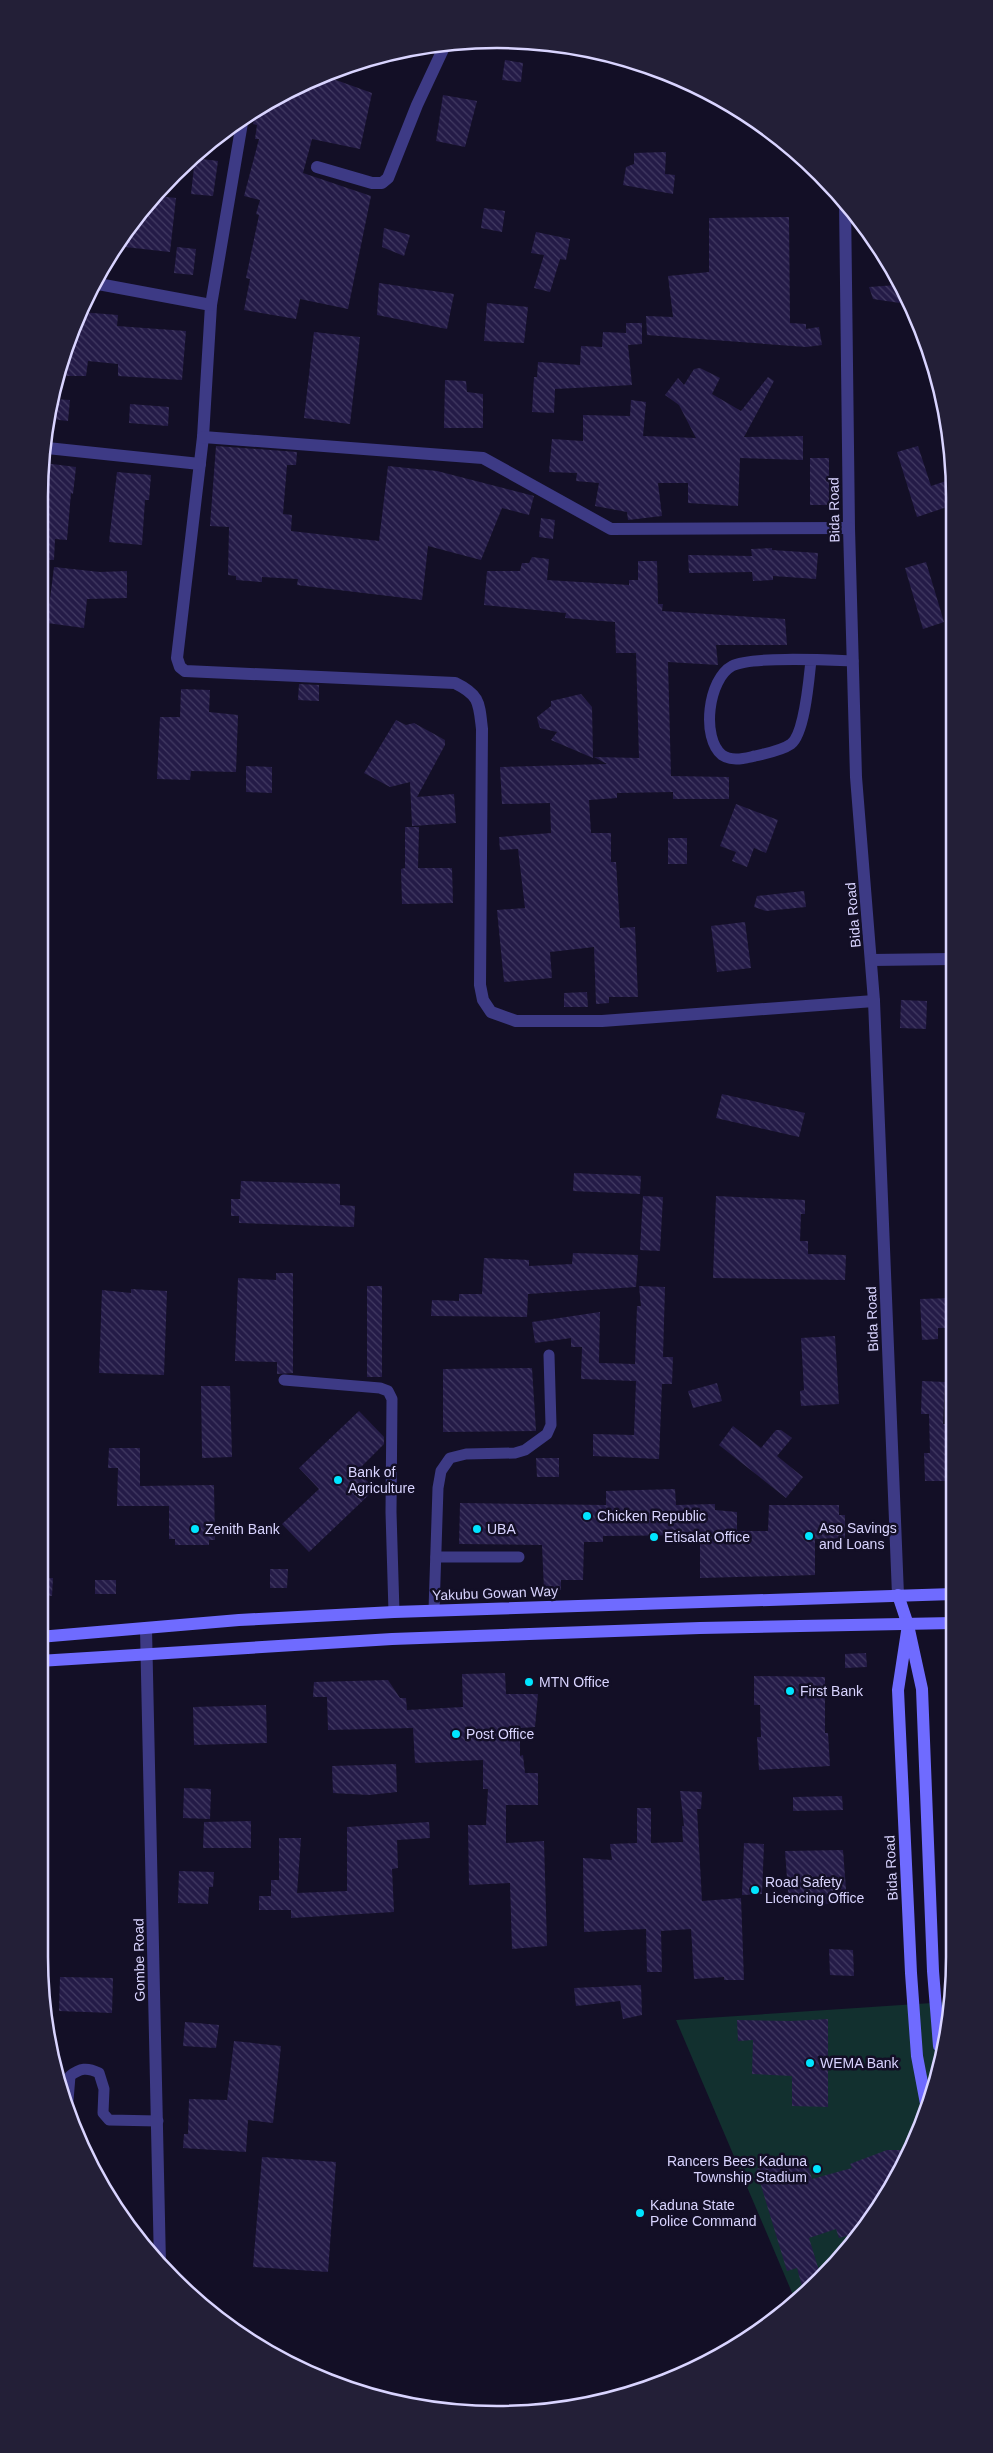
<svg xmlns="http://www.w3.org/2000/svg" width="993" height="2453" viewBox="0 0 993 2453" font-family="Helvetica,sans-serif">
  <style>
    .pitch { fill: #12302f }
    .building { fill: url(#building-back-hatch) }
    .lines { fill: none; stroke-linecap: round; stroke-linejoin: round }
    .lane { stroke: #3d3a85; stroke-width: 11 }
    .street { stroke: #3d3a85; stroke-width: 12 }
    .secondary { stroke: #6f6bff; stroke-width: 12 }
    .poi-dot { fill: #00e5ff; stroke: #130f26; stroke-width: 2 }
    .labels { text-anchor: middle; stroke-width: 5; stroke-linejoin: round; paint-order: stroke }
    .street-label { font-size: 14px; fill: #d9d4ff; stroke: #130f26 }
    .poi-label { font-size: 14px; fill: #d9d4ff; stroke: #130f26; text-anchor: start }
    .rim { fill: none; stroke: #d9d4ff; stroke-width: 2.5 }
  </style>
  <defs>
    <pattern id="building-back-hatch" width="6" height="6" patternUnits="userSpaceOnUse" patternTransform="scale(1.25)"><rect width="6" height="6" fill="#241b47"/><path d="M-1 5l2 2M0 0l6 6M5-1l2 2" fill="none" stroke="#433b63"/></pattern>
  </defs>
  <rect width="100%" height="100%" fill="#130f26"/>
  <polygon class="pitch" points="947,2002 930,2103 859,2235 796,2302 676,2020"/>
  <g class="building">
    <polygon points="505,60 523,63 521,82 502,80"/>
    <polygon points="322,75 372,93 360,149 312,139 303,173 371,196 348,309 300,299 296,319 244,310 250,279 246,278 259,215 256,214 260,200 244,196 259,139 255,139 257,125 253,124 256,110 294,86"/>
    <polygon points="443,95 477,101 465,147 436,141"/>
    <polygon points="666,152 665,174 675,175 673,194 623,185 626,167 634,164 634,153"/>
    <polygon points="195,158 218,161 213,196 191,194"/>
    <polygon points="158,196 176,198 170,252 116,246 149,199 157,200"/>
    <polygon points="484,208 505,211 502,232 481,228"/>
    <polygon points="789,217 790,323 806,324 806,329 819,327 822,345 806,347 647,335 646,316 673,317 668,276 709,272 709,218"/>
    <polygon points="384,228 410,235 404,256 382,247"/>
    <polygon points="536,232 570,239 566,260 560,259 550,292 534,288 544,255 531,253"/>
    <polygon points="177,247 196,249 193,275 174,273"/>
    <polygon points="379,283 454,294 447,329 377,315"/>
    <polygon points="897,285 901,292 900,303 873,299 869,287"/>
    <polygon points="487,303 528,307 524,343 484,341"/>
    <polygon points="80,312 118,315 117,326 186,331 182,380 118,376 118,364 88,361 86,376 59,376 63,350"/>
    <polygon points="626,323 642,323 642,344 628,345 632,385 555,389 554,413 532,412 534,377 537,377 538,362 580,365 581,346 602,347 603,332 626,333"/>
    <polygon points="314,332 360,337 350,424 304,418"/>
    <polygon points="700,368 720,378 712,394 741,411 768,377 774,381 744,437 803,436 803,460 740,458 738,506 688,503 688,483 658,483 662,516 628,520 627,512 595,506 599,483 576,481 577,473 549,472 552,439 583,441 583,415 630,416 631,400 646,402 643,436 696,438 679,405 665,395 678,378 684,385 694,369"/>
    <polygon points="445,380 466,381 467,392 483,394 483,428 444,428"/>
    <polygon points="55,399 70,400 68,421 51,419"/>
    <polygon points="130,404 169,407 168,426 129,423"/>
    <polygon points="216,446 297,452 296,465 287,465 283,514 292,515 291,531 379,541 388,466 437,471 534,496 529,515 502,508 481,560 428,546 422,600 297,585 298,579 262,577 262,582 236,580 236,576 228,575 229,527 210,526"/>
    <polygon points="918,446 931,486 946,481 950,493 950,506 917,517 897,452"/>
    <rect x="810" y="458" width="19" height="47"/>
    <polygon points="44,463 76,467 73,494 71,493 67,540 55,539 54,560 39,559 39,496"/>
    <polygon points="117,472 151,475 149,500 145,500 142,545 109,542"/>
    <polygon points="541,518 555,520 553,539 539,537"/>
    <polygon points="772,548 772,550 818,553 816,579 773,576 773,580 753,581 752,572 689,573 688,555 752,556 751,549"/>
    <polygon points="532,557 549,559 547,580 629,585 629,580 638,580 638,561 657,561 658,604 663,604 662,611 785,619 787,645 716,645 718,665 668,662 671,776 729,777 729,799 673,799 673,792 617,793 617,798 589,800 591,833 611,833 611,862 616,862 620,928 635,927 638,997 609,997 609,1003 596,1004 594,947 550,952 552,978 504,982 497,910 525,908 518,849 500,850 499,837 551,833 550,803 502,804 500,767 607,764 594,757 639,758 636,653 616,653 615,622 565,618 566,613 484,605 487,571 520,571 522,563 529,563"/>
    <polygon points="926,562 944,622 923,629 905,568"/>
    <polygon points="54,567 100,572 127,571 127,598 87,599 84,628 47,623"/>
    <polygon points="299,684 319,685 319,701 298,700"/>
    <polygon points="181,689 210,690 209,712 238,715 236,772 191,771 190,780 157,779 160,717 180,717"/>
    <polygon points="581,694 592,707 593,758 551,740 557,732 540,728 538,722 537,717 551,706 551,701"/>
    <polygon points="396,720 406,725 414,723 445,740 445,745 417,797 454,794 456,823 412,826 410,782 390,787 364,773"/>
    <polygon points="246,766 272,767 272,793 246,792"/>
    <polygon points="736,804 778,820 766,853 754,848 747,867 732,861 736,852 720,846"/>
    <polygon points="405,827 419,827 418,868 452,868 453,903 402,904 401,869 405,868"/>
    <rect x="668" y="838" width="19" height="26"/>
    <polygon points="804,891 806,907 766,911 754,907 757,896"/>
    <polygon points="745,922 751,968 717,972 711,926"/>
    <polygon points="587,992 588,1007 564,1007 564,993"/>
    <polygon points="901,1000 927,1001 926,1029 900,1028"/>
    <polygon points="722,1094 805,1113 799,1137 716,1118"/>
    <polygon points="574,1173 641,1176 640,1194 573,1191"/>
    <polygon points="241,1181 340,1184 340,1205 355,1206 354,1227 239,1223 239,1216 231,1216 231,1199 240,1199"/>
    <polygon points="643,1196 663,1197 660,1251 640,1250"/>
    <polygon points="716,1196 805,1200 805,1214 801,1214 800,1241 808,1241 808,1254 846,1255 845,1280 713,1278"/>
    <polygon points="573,1253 638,1255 636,1287 528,1294 527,1317 431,1316 432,1300 459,1301 459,1294 482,1294 484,1258 529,1260 529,1266 572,1264"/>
    <polygon points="276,1273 293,1273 293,1373 277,1374 277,1362 235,1361 238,1278 276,1280"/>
    <rect x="367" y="1286" width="15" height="91"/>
    <polygon points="639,1286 665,1287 663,1357 673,1357 672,1384 662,1384 659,1459 593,1456 593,1434 634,1435 636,1381 581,1379 582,1347 571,1347 571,1338 535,1343 532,1322 600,1312 599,1363 635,1364 637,1306 641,1306"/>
    <polygon points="131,1289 167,1291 164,1375 99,1373 102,1290 131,1293"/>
    <polygon points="953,1298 953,1328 938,1328 938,1339 922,1340 920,1299"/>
    <polygon points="835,1336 839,1404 801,1406 800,1391 804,1390 801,1338"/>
    <polygon points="532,1368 536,1431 443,1432 443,1369"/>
    <polygon points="922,1381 945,1382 943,1424 953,1424 953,1481 925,1481 924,1453 930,1453 929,1414 921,1414"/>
    <polygon points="717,1383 722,1401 693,1408 688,1391"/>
    <polygon points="201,1386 230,1386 232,1457 202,1458"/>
    <polygon points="359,1411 384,1437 384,1444 357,1471 375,1489 309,1552 282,1524 319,1489 299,1468"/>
    <polygon points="733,1426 761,1448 776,1430 781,1430 792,1438 777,1456 803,1477 786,1498 719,1445"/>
    <polygon points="109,1448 140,1448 140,1486 214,1485 215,1540 209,1540 209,1545 175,1545 175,1539 169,1539 169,1506 117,1506 118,1468 108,1468"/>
    <polygon points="536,1458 559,1458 559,1477 537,1477"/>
    <polygon points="675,1489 676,1505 715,1504 715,1510 737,1512 737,1531 768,1531 769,1505 839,1505 839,1515 845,1515 845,1538 815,1539 815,1575 700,1578 700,1535 603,1536 603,1542 584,1542 583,1580 561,1580 561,1590 544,1590 542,1545 459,1544 460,1503 606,1505 606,1491"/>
    <polygon points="270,1569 288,1569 287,1588 270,1588"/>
    <polygon points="39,1578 53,1578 52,1596 39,1595"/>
    <rect x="95" y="1580" width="21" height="14"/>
    <polygon points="866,1653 867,1667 845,1668 845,1654"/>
    <polygon points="505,1673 506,1694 538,1694 535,1727 520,1728 520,1756 523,1755 525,1773 538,1773 538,1805 506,1805 506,1843 544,1841 547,1946 512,1949 510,1883 469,1885 468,1825 486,1825 488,1789 483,1789 483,1760 415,1763 413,1728 328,1730 327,1697 313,1697 314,1682 388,1680 400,1698 406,1698 407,1710 463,1707 462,1674"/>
    <polygon points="754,1676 825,1677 825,1733 828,1733 830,1766 759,1770 757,1737 761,1737 760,1705 754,1705"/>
    <polygon points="266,1705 267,1743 194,1745 193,1707"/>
    <polygon points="396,1764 397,1792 369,1795 333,1793 332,1766"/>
    <polygon points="184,1788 211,1789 210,1819 183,1818"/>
    <polygon points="680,1791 702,1792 701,1809 697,1809 702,1901 741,1898 744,1980 724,1980 724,1977 694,1979 691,1929 661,1931 662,1972 647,1972 646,1929 584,1932 583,1858 612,1860 610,1844 637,1843 637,1808 651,1808 651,1843 683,1842 682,1826 684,1826"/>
    <polygon points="842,1796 843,1810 793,1811 793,1797"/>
    <polygon points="251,1821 251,1848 203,1848 204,1822"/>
    <polygon points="429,1822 430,1838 397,1840 398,1868 392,1869 394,1912 291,1918 291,1910 259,1910 259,1896 271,1896 271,1880 279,1880 279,1838 301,1838 297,1893 347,1891 347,1827"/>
    <polygon points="744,1843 764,1844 762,1894 742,1895"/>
    <polygon points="843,1850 847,1903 789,1905 785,1851"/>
    <polygon points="179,1871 214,1872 213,1887 209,1887 208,1904 178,1903"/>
    <polygon points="829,1949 853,1950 854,1976 830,1975"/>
    <polygon points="60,1977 113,1978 112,2013 59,2011"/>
    <polygon points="641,1985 642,2015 623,2019 620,2001 576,2006 574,1988"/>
    <polygon points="828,2019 828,2107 792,2106 792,2076 752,2074 753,2040 738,2041 737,2020 791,2021"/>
    <polygon points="185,2022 219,2025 216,2048 183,2046"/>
    <polygon points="234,2041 281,2046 273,2123 248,2120 246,2152 183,2148 184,2134 188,2134 189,2099 227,2100"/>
    <polygon points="887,2150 905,2150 861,2232 839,2238 836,2229 809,2238 821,2277 804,2294 797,2268 787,2271 756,2169 805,2155 812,2179 852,2168 850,2164"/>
    <polygon points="262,2157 336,2162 328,2272 253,2267"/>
  </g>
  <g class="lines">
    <g class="lane">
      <path d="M811,660C809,678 805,733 791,744C781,751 767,753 755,756C745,758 732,762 722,755C701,738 708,679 732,666C751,656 828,660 853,661"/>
      <polyline points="284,1380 380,1388 388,1391 392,1399 391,1512 394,1612"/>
      <polyline points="436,1557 519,1557"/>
      <polyline points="434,1610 438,1488 441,1471 450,1458 466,1454 515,1453 525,1450 547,1434 551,1425 549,1355"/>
      <path d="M67,2113L70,2076C80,2068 87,2067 99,2073L104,2089L103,2113L109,2120L158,2121"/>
    </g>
    <g class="street">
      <path d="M243,117L211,305L203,437L177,658L180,667L185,671L455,683C480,695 479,703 482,729L480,985L483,1000L491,1012L516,1021H602L874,1001"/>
      <polyline points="317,167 372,183 382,183 388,178 417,105 446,43"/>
      <polyline points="845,201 849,528 856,777 874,1001 898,1595"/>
      <polyline points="93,283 211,305"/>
      <polyline points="203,437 483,458 611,529 849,528"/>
      <polyline points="47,448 200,464"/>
      <polyline points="871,960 952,959"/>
      <polyline points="146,1629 160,2264"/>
    </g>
    <g class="secondary">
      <polyline points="898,1595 908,1625 922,1689 933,1971 939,2046"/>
      <polyline points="908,1625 898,1690 911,1973 917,2056 927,2109"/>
      <polyline points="39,1637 239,1620 394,1612 953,1594"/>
      <polyline points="39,1661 392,1639 700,1628 953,1623"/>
    </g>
  </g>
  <g class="poi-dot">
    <circle cx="338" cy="1480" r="5"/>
    <circle cx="587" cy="1516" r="5"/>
    <circle cx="195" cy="1529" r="5"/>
    <circle cx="477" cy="1529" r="5"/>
    <circle cx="809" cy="1536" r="5"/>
    <circle cx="654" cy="1537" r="5"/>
    <circle cx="529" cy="1682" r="5"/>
    <circle cx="790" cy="1691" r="5"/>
    <circle cx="456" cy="1734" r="5"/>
    <circle cx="755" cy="1890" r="5"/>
    <circle cx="810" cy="2063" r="5"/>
    <circle cx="817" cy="2169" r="5"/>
    <circle cx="640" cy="2213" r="5"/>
  </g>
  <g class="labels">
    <g class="street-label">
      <text transform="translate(834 510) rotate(-91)" y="5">Bida Road</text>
      <text transform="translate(853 915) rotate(-95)" y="5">Bida Road</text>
      <text transform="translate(872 1319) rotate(-92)" y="5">Bida Road</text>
      <text transform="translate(495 1593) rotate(-2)" y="5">Yakubu Gowan Way</text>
      <text transform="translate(891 1868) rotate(-93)" y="5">Bida Road</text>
      <text transform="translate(139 1960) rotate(-91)" y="5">Gombe Road</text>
    </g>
    <g class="poi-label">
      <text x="348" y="1477">Bank of<tspan x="348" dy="16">Agriculture</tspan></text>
      <text x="597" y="1521">Chicken Republic</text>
      <text x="819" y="1533">Aso Savings<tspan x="819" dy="16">and Loans</tspan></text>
      <text x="205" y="1534">Zenith Bank</text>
      <text x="487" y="1534">UBA</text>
      <text x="664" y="1542">Etisalat Office</text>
      <text x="539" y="1687">MTN Office</text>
      <text x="800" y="1696">First Bank</text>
      <text x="466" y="1739">Post Office</text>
      <text x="765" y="1887">Road Safety<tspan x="765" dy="16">Licencing Office</tspan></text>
      <text x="820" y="2068">WEMA Bank</text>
      <text x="807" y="2166" text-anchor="end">Rancers Bees Kaduna<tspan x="807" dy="16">Township Stadium</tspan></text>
      <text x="650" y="2210">Kaduna State<tspan x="650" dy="16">Police Command</tspan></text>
    </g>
  </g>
  <path d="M0 0H993V2453H0ZM497 48H497A449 449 0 0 1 946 497V1957A449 449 0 0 1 497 2406H497A449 449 0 0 1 48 1957V497A449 449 0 0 1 497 48Z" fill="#231f37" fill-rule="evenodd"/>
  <path class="rim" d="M497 48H497A449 449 0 0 1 946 497V1957A449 449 0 0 1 497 2406H497A449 449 0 0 1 48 1957V497A449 449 0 0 1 497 48Z"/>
</svg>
